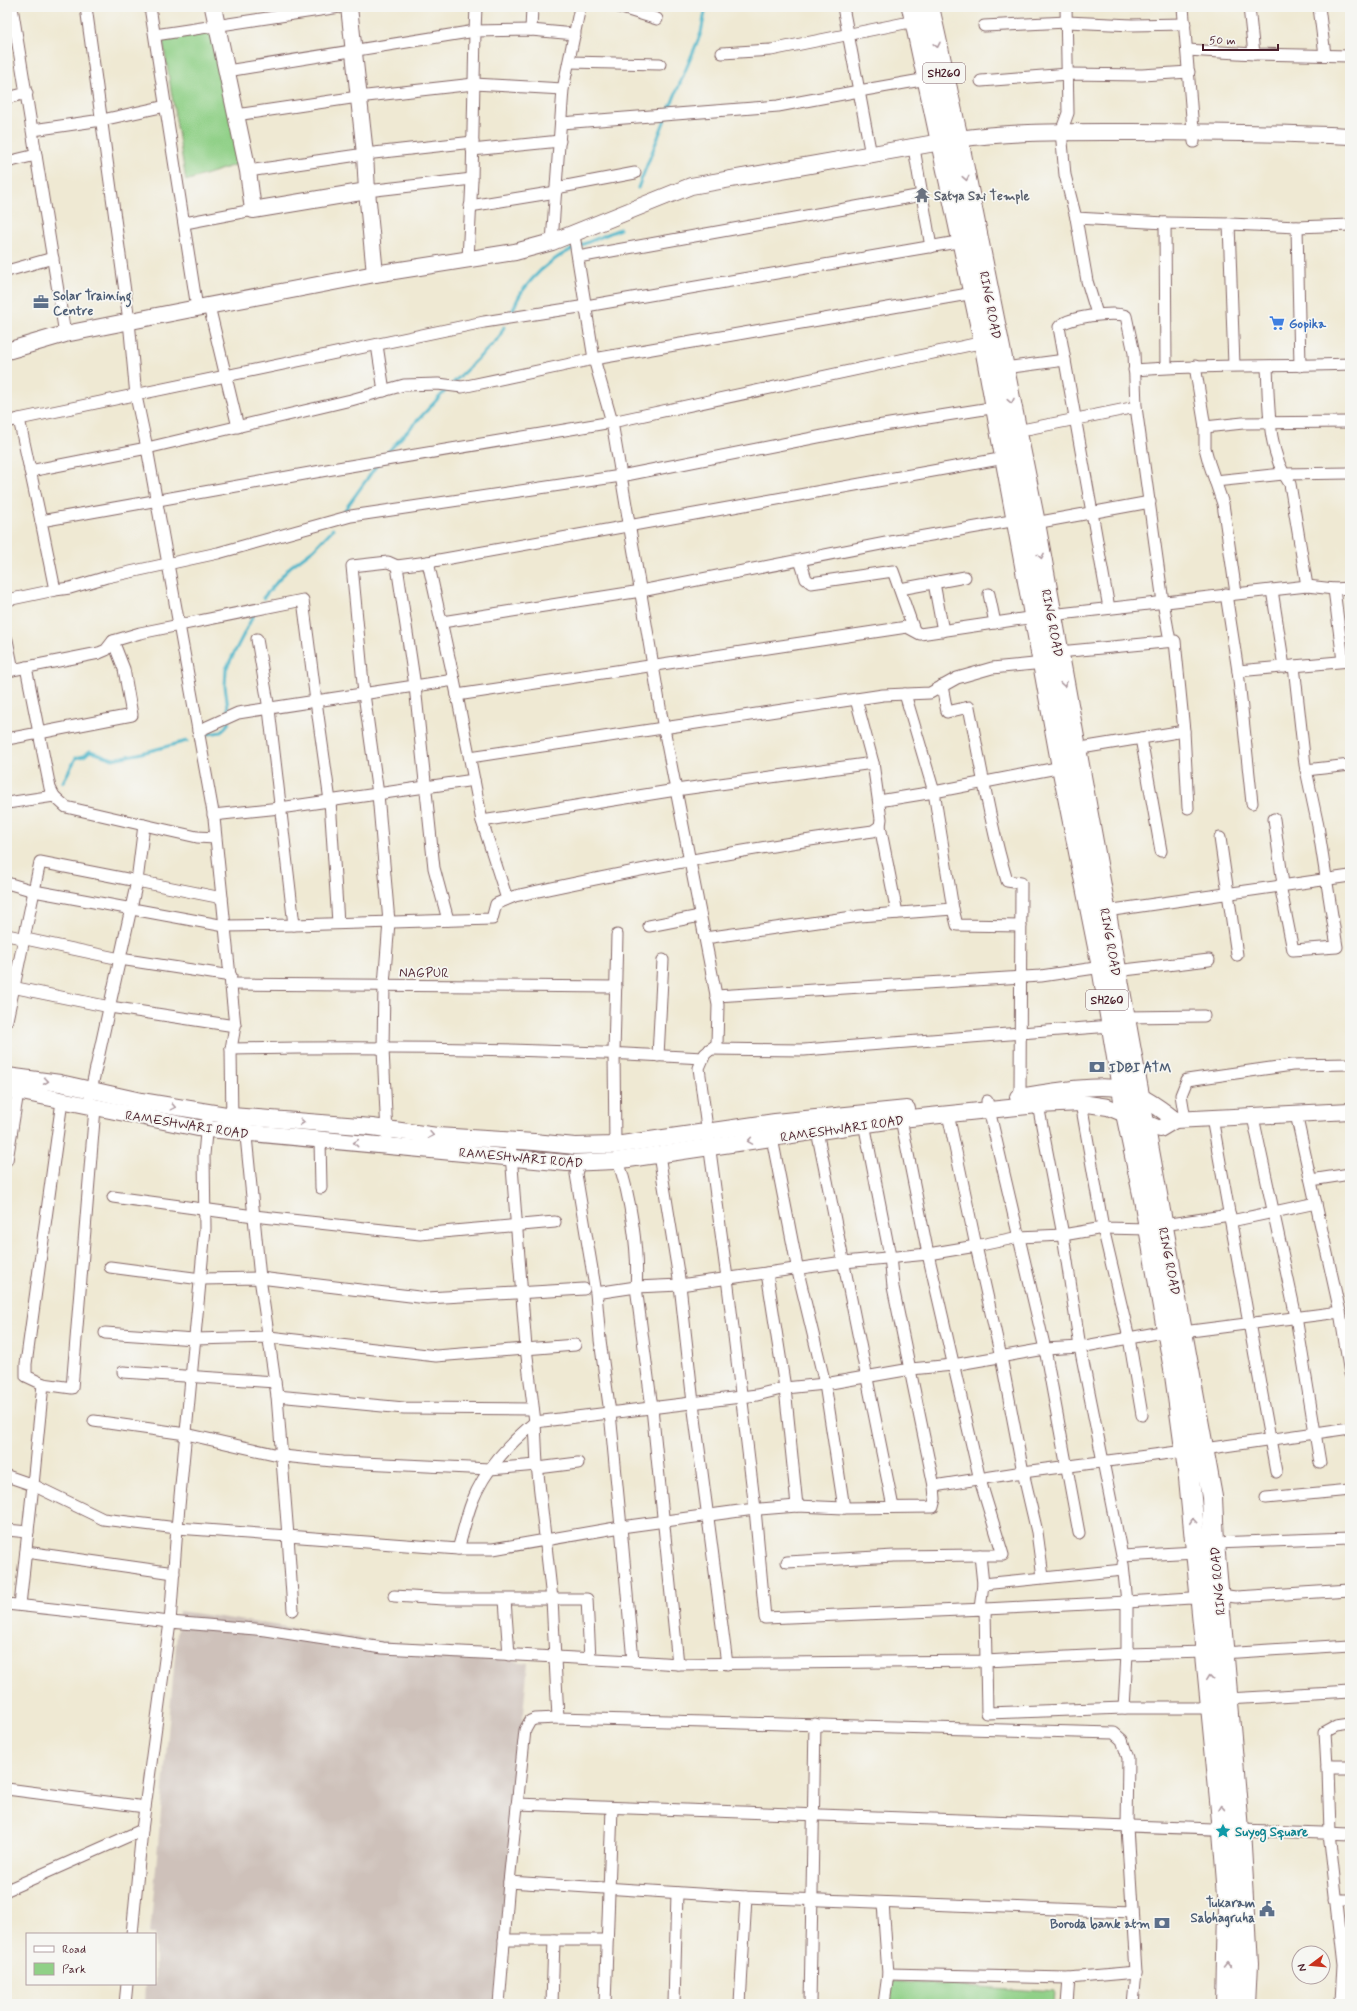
<svg xmlns="http://www.w3.org/2000/svg" width="1357" height="2011" viewBox="0 0 1357 2011" font-family="Mynerve,sans-serif">
  <style>
    .industrial { fill: #cec1ba }
    .green { fill: #90d087; stroke: #6d7859 }
    .lines { fill: none; stroke-linecap: round; stroke-linejoin: round }
    .stream { stroke: #4cb6ca; stroke-width: 3 }
    .street-casing { stroke: #846666; stroke-width: 13 }
    .secondary-casing { stroke: #846666; stroke-width: 18 }
    .highway-casing { stroke: #846666; stroke-width: 22 }
    .street { stroke: #fff; stroke-width: 11 }
    .secondary { stroke: #fff; stroke-width: 16 }
    .highway { stroke: #fff; stroke-width: 20 }
    .oneway { stroke: #ae9aa0 }
    .labels { text-anchor: middle; stroke-width: 3.5; stroke-linejoin: round; paint-order: stroke }
    .shield { fill: #f6f6f2; stroke: #7e6067; stroke-width: 1 }
    .shield-label { font-size: 12px; font-weight: bold; fill: #4a1f2b }
    .worship-label { font-size: 13px; font-weight: bold; fill: #5b616d; stroke: #f6f6f2; text-anchor: start }
    .service-label { font-size: 13px; font-weight: bold; fill: #4e5e75; stroke: #f6f6f2; text-anchor: start }
    .street-label { font-size: 13px; fill: #4a1f2b; stroke: #f6f6f2 }
    .shop-label { font-size: 13px; font-weight: bold; fill: #366cbe; stroke: #f6f6f2; text-anchor: start }
    .culture-label { font-size: 13px; font-weight: bold; fill: #0d838f; stroke: #f6f6f2; text-anchor: start }
  </style>
  <rect width="100%" height="100%" fill="#f6f6f2"/>
  <filter id="ink" filterUnits="userSpaceOnUse"><feTurbulence type="fractalNoise" baseFrequency=".025" numOctaves="2"/><feDisplacementMap in="SourceGraphic" scale="8" xChannelSelector="R" yChannelSelector="G"/><feConvolveMatrix kernelMatrix="1 2 1 2 8 2 1 2 1" color-interpolation-filters="sRGB"/></filter>
  <filter id="wash" filterUnits="userSpaceOnUse"><feTurbulence type="fractalNoise" baseFrequency=".012" numOctaves="4" result="noise"/><feDisplacementMap in="SourceGraphic" scale="16" xChannelSelector="R" yChannelSelector="G"/><feGaussianBlur stdDeviation="0.9" result="paint"/><feColorMatrix in="noise" values="0 0 0 0 0 0 0 0 0 0 0 0 0 0 0 0 0 1.4 0 .05"/><feComposite in="paint" operator="in"/></filter>
  <g filter="url(#wash)">
    <rect width="100%" height="100%" fill="#efe9d3"/>
    <polygon class="industrial" points="179,1611 528,1663 494,2004 144,2004 145,1984 155,1984 155,1934 150,1934"/>
    <g class="green">
      <polygon points="212,31 241,163 186,181 163,41"/>
      <polygon points="890,1981 1055,1992 1054,2004 888,2004"/>
    </g>
    <g class="lines">
      <g class="stream">
        <polyline points="668,112 701,33 706,7"/>
        <polyline points="638,188 666,117"/>
        <path d="M511,314C515,306 518,296 524,289C552,252 580,246 620,229"/>
        <polyline points="453,383 499,338 504,327"/>
        <polyline points="384,456 447,389"/>
        <polyline points="344,511 377,465"/>
        <polyline points="263,598 290,567 314,549 333,529"/>
        <polyline points="229,715 225,686 226,669 254,614"/>
        <polyline points="202,735 221,732 229,723 229,721"/>
        <polyline points="63,782 76,758 84,756 90,751 113,759 138,754 187,741"/>
      </g>
    </g>
  </g>
  <g filter="url(#ink)">
    <g class="lines">
      <defs>
        <g id="street">
          <polyline points="12,7 65,334"/>
          <polyline points="86,7 129,321 136,396 147,448 351,400 404,385 438,384 462,387 594,359 974,293"/>
          <polyline points="150,7 197,308"/>
          <polyline points="619,7 657,19"/>
          <polyline points="843,7 859,91 927,79"/>
          <polyline points="1066,7 1068,113 1061,132 1062,142 1065,175 1076,218 1165,223"/>
          <polyline points="1183,7 1194,142"/>
          <polyline points="1249,7 1254,54"/>
          <polyline points="1319,7 1325,55"/>
          <polyline points="984,26 1067,22 1132,25 1185,24"/>
          <polyline points="531,30 532,7"/>
          <polyline points="155,35 340,7"/>
          <polyline points="1187,50 1254,54 1350,56"/>
          <polyline points="722,53 771,50 915,21"/>
          <polyline points="569,62 660,64"/>
          <polyline points="227,71 475,31 476,7"/>
          <polyline points="981,81 1068,74 1142,75 1189,72"/>
          <polyline points="7,98 27,93"/>
          <polyline points="236,115 358,97 474,84 563,89"/>
          <polyline points="561,123 778,106 859,91 871,155"/>
          <polyline points="33,130 102,120 166,106"/>
          <polyline points="914,148 922,195"/>
          <polyline points="472,150 560,141"/>
          <polyline points="7,162 36,155"/>
          <polyline points="248,171 365,154 473,142"/>
          <polyline points="556,188 635,173"/>
          <polyline points="367,191 472,179"/>
          <polyline points="470,206 556,192"/>
          <polyline points="1076,218 1087,281 1097,314"/>
          <polyline points="185,223 253,210"/>
          <polyline points="1229,224 1297,227 1350,225"/>
          <polyline points="1297,227 1300,366"/>
          <polyline points="571,233 575,241 594,359 612,422 661,713 718,1005 717,1044 705,1054 699,1068 727,1278 755,1509 765,1618 985,1609 987,1713 1124,1708"/>
          <polyline points="552,242 563,89 580,7"/>
          <polyline points="578,257 922,195 931,247"/>
          <polyline points="468,259 472,179 475,31 531,30 575,34"/>
          <polyline points="7,271 53,258"/>
          <polyline points="209,306 238,427"/>
          <polyline points="377,345 384,391"/>
          <polyline points="1195,366 1205,427 1243,423 1350,422"/>
          <polyline points="1166,367 1165,223 1229,224 1234,365"/>
          <path d="M1267,367C1269,405 1267,452 1290,484L1307,586"/>
          <polyline points="1004,368 1065,360"/>
          <path d="M1134,370C1206,364 1278,367 1350,364"/>
          <polyline points="19,419 484,322 586,306 963,241"/>
          <polyline points="7,422 19,419 41,521"/>
          <polyline points="1205,427 1205,448 1209,463 1223,504 1236,593"/>
          <polyline points="1017,431 1136,407"/>
          <polyline points="30,471 147,448 214,818 235,1026 231,1049 232,1123"/>
          <polyline points="1215,481 1283,474 1350,473"/>
          <polyline points="1035,523 1150,502"/>
          <polyline points="800,560 806,579 811,583 893,571 914,630"/>
          <polyline points="428,562 1005,458"/>
          <polyline points="934,583 943,631"/>
          <polyline points="900,589 965,577"/>
          <polyline points="1334,589 1343,661"/>
          <polyline points="55,590 70,588 107,577 218,553 351,516 621,476 858,429 997,407"/>
          <polyline points="1272,590 1284,667"/>
          <polyline points="989,594 995,623"/>
          <polyline points="1226,594 1238,671 1252,803"/>
          <polyline points="7,600 55,590 41,521 338,468 612,422 984,342"/>
          <path d="M1109,608L1059,327C1065,317 1115,311 1126,316L1134,353L1136,407L1163,602L1170,641"/>
          <polyline points="1051,615 1307,586 1334,589 1350,588"/>
          <polyline points="442,622 641,591 896,541 1017,520"/>
          <polyline points="7,640 13,670"/>
          <polyline points="1059,652 1175,641 1184,731 1075,749"/>
          <polyline points="26,667 39,733 132,715 124,669 113,641"/>
          <polyline points="7,671 99,653 106,650 113,641 140,633 303,600 316,701 238,713 198,731"/>
          <polyline points="1238,671 1350,661"/>
          <path d="M942,686L947,712L969,707C981,766 990,824 1007,881L1021,883L1020,1096"/>
          <polyline points="905,694 934,792 1062,767"/>
          <polyline points="457,695 907,627 920,634 1035,617"/>
          <polyline points="856,699 873,763"/>
          <polyline points="1184,731 1188,808"/>
          <polyline points="1141,738 1161,851"/>
          <polyline points="7,739 39,733 50,788 54,796 66,807 144,825"/>
          <polyline points="470,757 883,695 930,693 957,678 992,668 1044,663"/>
          <polyline points="1306,770 1350,765"/>
          <polyline points="7,803 54,796"/>
          <polyline points="213,815 280,808 474,780 482,821"/>
          <polyline points="1274,819 1283,884"/>
          <polyline points="880,826 897,913"/>
          <polyline points="1220,838 1237,955"/>
          <polyline points="7,883 34,891 40,862 137,881 144,825 197,837 215,838"/>
          <polyline points="1280,885 1293,950 1337,947 1318,826 1305,765 1294,666"/>
          <polyline points="953,909 957,925 1021,926"/>
          <polyline points="1106,911 1350,876"/>
          <polyline points="448,920 434,868 415,686 397,566 428,562 454,680"/>
          <polyline points="338,923 330,801 316,701 454,680 474,780"/>
          <path d="M294,925L492,919L496,904L515,896C634,870 753,847 873,831L880,826L881,819L873,763L676,790L482,821L507,899"/>
          <polyline points="649,926 700,916"/>
          <polyline points="7,935 120,959 231,976"/>
          <polyline points="705,938 860,916 953,909 934,792 879,801"/>
          <polyline points="1116,971 1209,960"/>
          <polyline points="231,984 616,987"/>
          <polyline points="7,986 110,1007 235,1026"/>
          <polyline points="716,996 1041,976 1102,967"/>
          <polyline points="1125,1017 1204,1016"/>
          <polyline points="7,1020 34,891 225,926 294,925 269,709 257,639"/>
          <path d="M231,1049C388,1046 546,1049 703,1058"/>
          <polyline points="710,1049 804,1050 1111,1026"/>
          <polyline points="658,1056 663,960"/>
          <polyline points="90,1095 137,881 222,898"/>
          <polyline points="987,1101 1045,1349 1079,1533"/>
          <polyline points="1081,1103 1103,1228 1149,1229"/>
          <polyline points="1038,1105 1063,1235 1080,1347 1122,1556 1196,1552"/>
          <polyline points="948,1114 976,1246 1019,1237 1063,1235 1103,1228 1129,1338 1142,1415"/>
          <polyline points="1253,1117 1296,1317 1320,1463"/>
          <polyline points="863,1118 890,1256 893,1287 934,1486"/>
          <polyline points="1212,1118 1276,1472"/>
          <polyline points="901,1119 928,1254 980,1480 1003,1555 980,1555 983,1584 980,1609"/>
          <polyline points="1185,1119 1181,1095 1187,1080 1292,1065 1350,1064"/>
          <polyline points="207,1122 204,1155 205,1229 177,1528 288,1536 293,1610"/>
          <path d="M245,1126L260,1278L277,1396L288,1536L458,1549C463,1534 466,1517 472,1502C485,1469 509,1444 535,1422L757,1395L785,1388L825,1384L911,1369L953,1365L1045,1349L1080,1347L1167,1331"/>
          <polyline points="817,1131 893,1507"/>
          <polyline points="387,1135 383,1049 384,985 389,922 378,794 364,694 352,566 388,562 397,566"/>
          <polyline points="772,1138 799,1276 825,1384 844,1508"/>
          <polyline points="320,1140 321,1188"/>
          <polyline points="510,1141 526,1348 535,1422 537,1465 552,1599 558,1718 1114,1733 1122,1740 1128,1758 1127,1827 1136,1972 1133,2004"/>
          <polyline points="615,1145 614,1053 617,935"/>
          <polyline points="659,1155 680,1285 693,1403 727,1664"/>
          <polyline points="7,1160 18,1092"/>
          <polyline points="579,1163 576,1174 596,1293 600,1340 610,1413 621,1527 747,1510 797,1506 844,1508 933,1507 935,1499 934,1486 1023,1472 1001,1357 976,1246 928,1254 844,1262 680,1285 636,1287 596,1293"/>
          <polyline points="1311,1180 1350,1174"/>
          <polyline points="113,1197 254,1216 420,1234 555,1222"/>
          <polyline points="1231,1221 1316,1203"/>
          <polyline points="1163,1225 1230,1215"/>
          <polyline points="110,1267 201,1279 260,1278 427,1298 584,1289"/>
          <polyline points="767,1273 785,1388 797,1506"/>
          <polyline points="1340,1312 1350,1374"/>
          <polyline points="1183,1332 1340,1312 1296,1114"/>
          <polyline points="105,1333 195,1339 269,1337 436,1356 575,1345"/>
          <polyline points="123,1372 275,1382"/>
          <polyline points="43,1384 26,1376 26,1364 62,1101"/>
          <polyline points="277,1396 404,1408 533,1409"/>
          <polyline points="94,1421 186,1434 283,1456 342,1462 490,1469 537,1465"/>
          <polyline points="1204,1449 1350,1428"/>
          <polyline points="538,1468 578,1463"/>
          <polyline points="7,1476 33,1485 20,1605"/>
          <polyline points="1266,1498 1350,1490"/>
          <polyline points="7,1530 28,1532"/>
          <polyline points="1214,1543 1350,1538"/>
          <path d="M458,1549H493L621,1527L633,1661L678,1664L652,1408L636,1287C639,1252 630,1194 618,1161"/>
          <polyline points="26,1552 174,1573"/>
          <polyline points="787,1562 894,1556 980,1555"/>
          <polyline points="1123,1564 1127,1602 1191,1598 1201,1599"/>
          <polyline points="1043,1577 1037,1532 1023,1472 1185,1451"/>
          <polyline points="983,1584 1123,1570"/>
          <polyline points="1218,1595 1236,1597 1350,1590"/>
          <polyline points="394,1596 444,1599 587,1599 590,1659"/>
          <polyline points="505,1600 509,1655"/>
          <polyline points="7,1604 170,1622 177,1528 103,1519 33,1485 43,1384 72,1388 95,1108"/>
          <polyline points="985,1609 1127,1602 1127,1654 1206,1652"/>
          <polyline points="1223,1653 1350,1645"/>
          <polyline points="678,1664 985,1661 1127,1654 1124,1708 1211,1708"/>
          <polyline points="1227,1699 1350,1692"/>
          <polyline points="1327,1768 1325,1731 1336,1725 1350,1723"/>
          <polyline points="7,1789 145,1807"/>
          <polyline points="517,1804 1350,1834"/>
          <polyline points="142,1830 170,1622 266,1630 383,1648 633,1661"/>
          <polyline points="509,1882 746,1897 1132,1912"/>
          <polyline points="7,1890 142,1830 132,1934"/>
          <polyline points="1336,1900 1350,1900"/>
          <polyline points="883,1903 888,1974 884,2004"/>
          <polyline points="504,1940 607,1940"/>
          <polyline points="888,1974 1069,1978 1136,1972"/>
          <polyline points="125,2004 127,1984"/>
          <polyline points="499,2004 509,1882 525,1730 530,1721 535,1719 558,1718"/>
          <polyline points="552,2004 554,1940"/>
          <polyline points="605,2004 612,1808"/>
          <polyline points="674,2004 677,1893"/>
          <polyline points="740,2004 746,1897"/>
          <polyline points="810,2004 815,1724"/>
          <polyline points="1067,2004 1069,1978"/>
          <polyline points="1342,2004 1344,1966 1329,1833 1327,1768 1350,1768"/>
        </g>
        <g id="secondary">
          <polyline points="213,7 248,171 253,210 367,191 365,154 349,7"/>
          <polyline points="367,191 375,274"/>
          <path d="M7,351L65,334L197,308L375,274L515,252L552,242L691,186L958,139C1015,131 1073,132 1131,132C1204,132 1277,133 1350,136"/>
          <polyline points="7,1076 60,1083 141,1101 232,1116 372,1127 437,1136 534,1142 575,1146 615,1145 775,1122 907,1109"/>
          <polyline points="7,1089 198,1128 567,1163 615,1161 901,1119 1038,1105 1081,1103 1108,1107 1160,1129 1175,1120 1350,1111"/>
          <path d="M1018,1097C1043,1093 1098,1083 1122,1089C1141,1094 1160,1108 1175,1120"/>
        </g>
        <g id="highway">
          <polyline points="912,7 984,342 1062,767 1102,967 1127,1118 1144,1199 1175,1375 1189,1478 1223,1831 1229,1908 1227,2004"/>
          <polyline points="929,7 958,139 1035,523 1212,1497 1214,1543 1239,1830 1247,1963 1245,2004"/>
        </g>
      </defs>
      <use href="#street" class="street-casing"/>
      <use href="#secondary" class="secondary-casing"/>
      <use href="#highway" class="highway-casing"/>
      <use href="#street" class="street"/>
      <use href="#secondary" class="secondary"/>
      <use href="#highway" class="highway"/>
    </g>
    <defs><path id="oneway-chevron" d="M-2-3.5L2.5 0L-2 3.5" fill="none" stroke-width="1.6" stroke-linecap="round" stroke-linejoin="round"/></defs>
    <g class="oneway">
      <use href="#oneway-chevron" transform="translate(937 45) rotate(78)"/>
      <use href="#oneway-chevron" transform="translate(966 178) rotate(79)"/>
      <use href="#oneway-chevron" transform="translate(1011 401) rotate(79)"/>
      <use href="#oneway-chevron" transform="translate(1041 556) rotate(80)"/>
      <use href="#oneway-chevron" transform="translate(1064 684) rotate(81)"/>
      <use href="#oneway-chevron" transform="translate(46 1081) rotate(8)"/>
      <use href="#oneway-chevron" transform="translate(173 1107) rotate(11)"/>
      <use href="#oneway-chevron" transform="translate(302 1122) rotate(5)"/>
      <use href="#oneway-chevron" transform="translate(431 1135) rotate(10)"/>
      <use href="#oneway-chevron" transform="translate(750 1141) rotate(171)"/>
      <use href="#oneway-chevron" transform="translate(356 1143) rotate(-175)"/>
      <use href="#oneway-chevron" transform="translate(1193 1521) rotate(-95)"/>
      <use href="#oneway-chevron" transform="translate(1209 1678) rotate(-96)"/>
      <use href="#oneway-chevron" transform="translate(1221 1807) rotate(-96)"/>
      <use href="#oneway-chevron" transform="translate(1229 1965) rotate(-89)"/>
    </g>
  </g>
  <defs>
    <symbol id="temple-bare" viewBox="-9 -9 18 18"><path d="M0-6L5-2H3V0L6.5 2.5H4V6H1.5V3h-3V6H-4V2.5H-6.5L-3 0V-2H-5Z" fill="#6b7280" stroke="#f6f6f2" stroke-width="2.5" paint-order="stroke"/></symbol>
    <symbol id="office-bare" viewBox="-9 -9 18 18"><path d="M-6-3h4V-5.5h4V-3h4V5H-6ZM-1-4.5V-3h2v-1.5ZM-6 0V1H6V0Z" fill="#5c6f8a" stroke="#f6f6f2" stroke-width="2.5" paint-order="stroke"/></symbol>
    <symbol id="supermarket-bare" viewBox="-9 -9 18 18"><path d="M-6-5.5h2.5l.6 2H6L4.5 2H-2.5L-4.4-4H-6ZM-1.5 3.2a1.3 1.3 0 1 0 .1 0ZM3 3.2a1.3 1.3 0 1 0 .1 0Z" fill="#3f7fe0" stroke="#f6f6f2" stroke-width="2.5" paint-order="stroke"/></symbol>
    <symbol id="bank-bare" viewBox="-9 -9 18 18"><path d="M-6-4H6V4H-6ZM0-2.3a2.3 2.3 0 1 0 0 4.6a2.3 2.3 0 1 0 0-4.6Z" fill="#5c6f8a" stroke="#f6f6f2" stroke-width="2.5" paint-order="stroke"/></symbol>
    <symbol id="sight-bare" viewBox="-9 -9 18 18"><path d="M0-6L1.8-2.2L6-1.7L2.9 1.2L3.7 5.4L0 3.3L-3.7 5.4L-2.9 1.2L-6-1.7L-1.8-2.2Z" fill="#0f9aa8" stroke="#f6f6f2" stroke-width="2.5" paint-order="stroke"/></symbol>
    <symbol id="civic-bare" viewBox="-9 -9 18 18"><path d="M-.6-6.5H3V-4.5H.6V-3L4-1V1h2V6H-6V1h2V-1L-.6-3ZM-1.2 2.5V6h2.4V2.5Z" fill="#5c6f8a" stroke="#f6f6f2" stroke-width="2.5" paint-order="stroke"/></symbol>
  </defs>
  <g fill-rule="evenodd">
    <use href="#temple-bare" x="911" y="184" width="22" height="22"/>
    <use href="#office-bare" x="30" y="291" width="22" height="22"/>
    <use href="#supermarket-bare" x="1266" y="312" width="22" height="22"/>
    <use href="#bank-bare" x="1086" y="1056" width="22" height="22"/>
    <use href="#sight-bare" x="1212" y="1820" width="22" height="22"/>
    <use href="#civic-bare" x="1256" y="1898" width="22" height="22"/>
    <use href="#bank-bare" x="1151" y="1912" width="22" height="22"/>
  </g>
  <g class="labels">
    <g class="shield">
      <rect x="923" y="63" width="42" height="20" rx="3"/>
      <rect x="1086" y="990" width="42" height="20" rx="3"/>
    </g>
    <g class="shield-label">
      <text x="944" y="77">SH260</text>
      <text x="1107" y="1004">SH260</text>
    </g>
    <g class="worship-label">
      <text x="934" y="200">Satya Sai Temple</text>
    </g>
    <g class="service-label">
      <text x="53" y="300">Solar Training<tspan x="53" dy="15">Centre</tspan></text>
      <text x="1109" y="1072">IDBI ATM</text>
      <text x="1255" y="1907" text-anchor="end">Tukaram<tspan x="1255" dy="15">Sabhagruha</tspan></text>
      <text x="1150" y="1928" text-anchor="end">Boroda bank atm</text>
    </g>
    <g class="street-label">
      <text transform="translate(991 305) rotate(79)" y="5">RING ROAD</text>
      <text transform="translate(1053 623) rotate(79)" y="5">RING ROAD</text>
      <text transform="translate(1111 942) rotate(80)" y="5">RING ROAD</text>
      <text x="424" y="977">NAGPUR</text>
      <text transform="translate(187 1124) rotate(9)" y="5">RAMESHWARI ROAD</text>
      <text transform="translate(842 1128) rotate(-8)" y="5">RAMESHWARI ROAD</text>
      <text transform="translate(521 1157) rotate(5)" y="5">RAMESHWARI ROAD</text>
      <text transform="translate(1170 1261) rotate(79)" y="5">RING ROAD</text>
      <text transform="translate(1217 1581) rotate(-95)" y="5">RING ROAD</text>
    </g>
    <g class="shop-label">
      <text x="1289" y="328">Gopika</text>
    </g>
    <g class="culture-label">
      <text x="1235" y="1836">Suyog Square</text>
    </g>
  </g>
  <rect width="1357" height="2011" fill="none" stroke="#f6f6f2" stroke-width="24"/>
  <rect x="26" y="1933" width="130" height="52" fill="#f6f6f2" stroke="#b1a0a2"/>
  <rect x="34" y="1946" width="20" height="6" fill="#ffffff" stroke="#b1a0a2"/>
  <text x="62" y="1953" font-size="12" fill="#4a1f2b">Road</text>
  <rect x="34" y="1963" width="20" height="12" fill="#90d087" stroke="#b1a0a2"/>
  <text x="62" y="1973" font-size="12" fill="#4a1f2b">Park</text>
  <g transform="translate(1311 1965) rotate(254)"><circle r="19" fill="#f6f6f2" stroke="#b1a0a2"/>
  <path d="M0-3L7 15L0 10L-7 15Z" fill="#c8321e"/>
  <text y="-6" font-size="11" font-weight="bold" text-anchor="middle" fill="#4a1f2b">N</text>
  </g>
  <path d="M1203 44v6h75v-6" fill="none" stroke="#4a1f2b" stroke-width="2"/>
  <text x="1209" y="44" font-size="12" fill="#4a1f2b" stroke="#f6f6f2" stroke-width="3" paint-order="stroke">50 m</text>
</svg>
